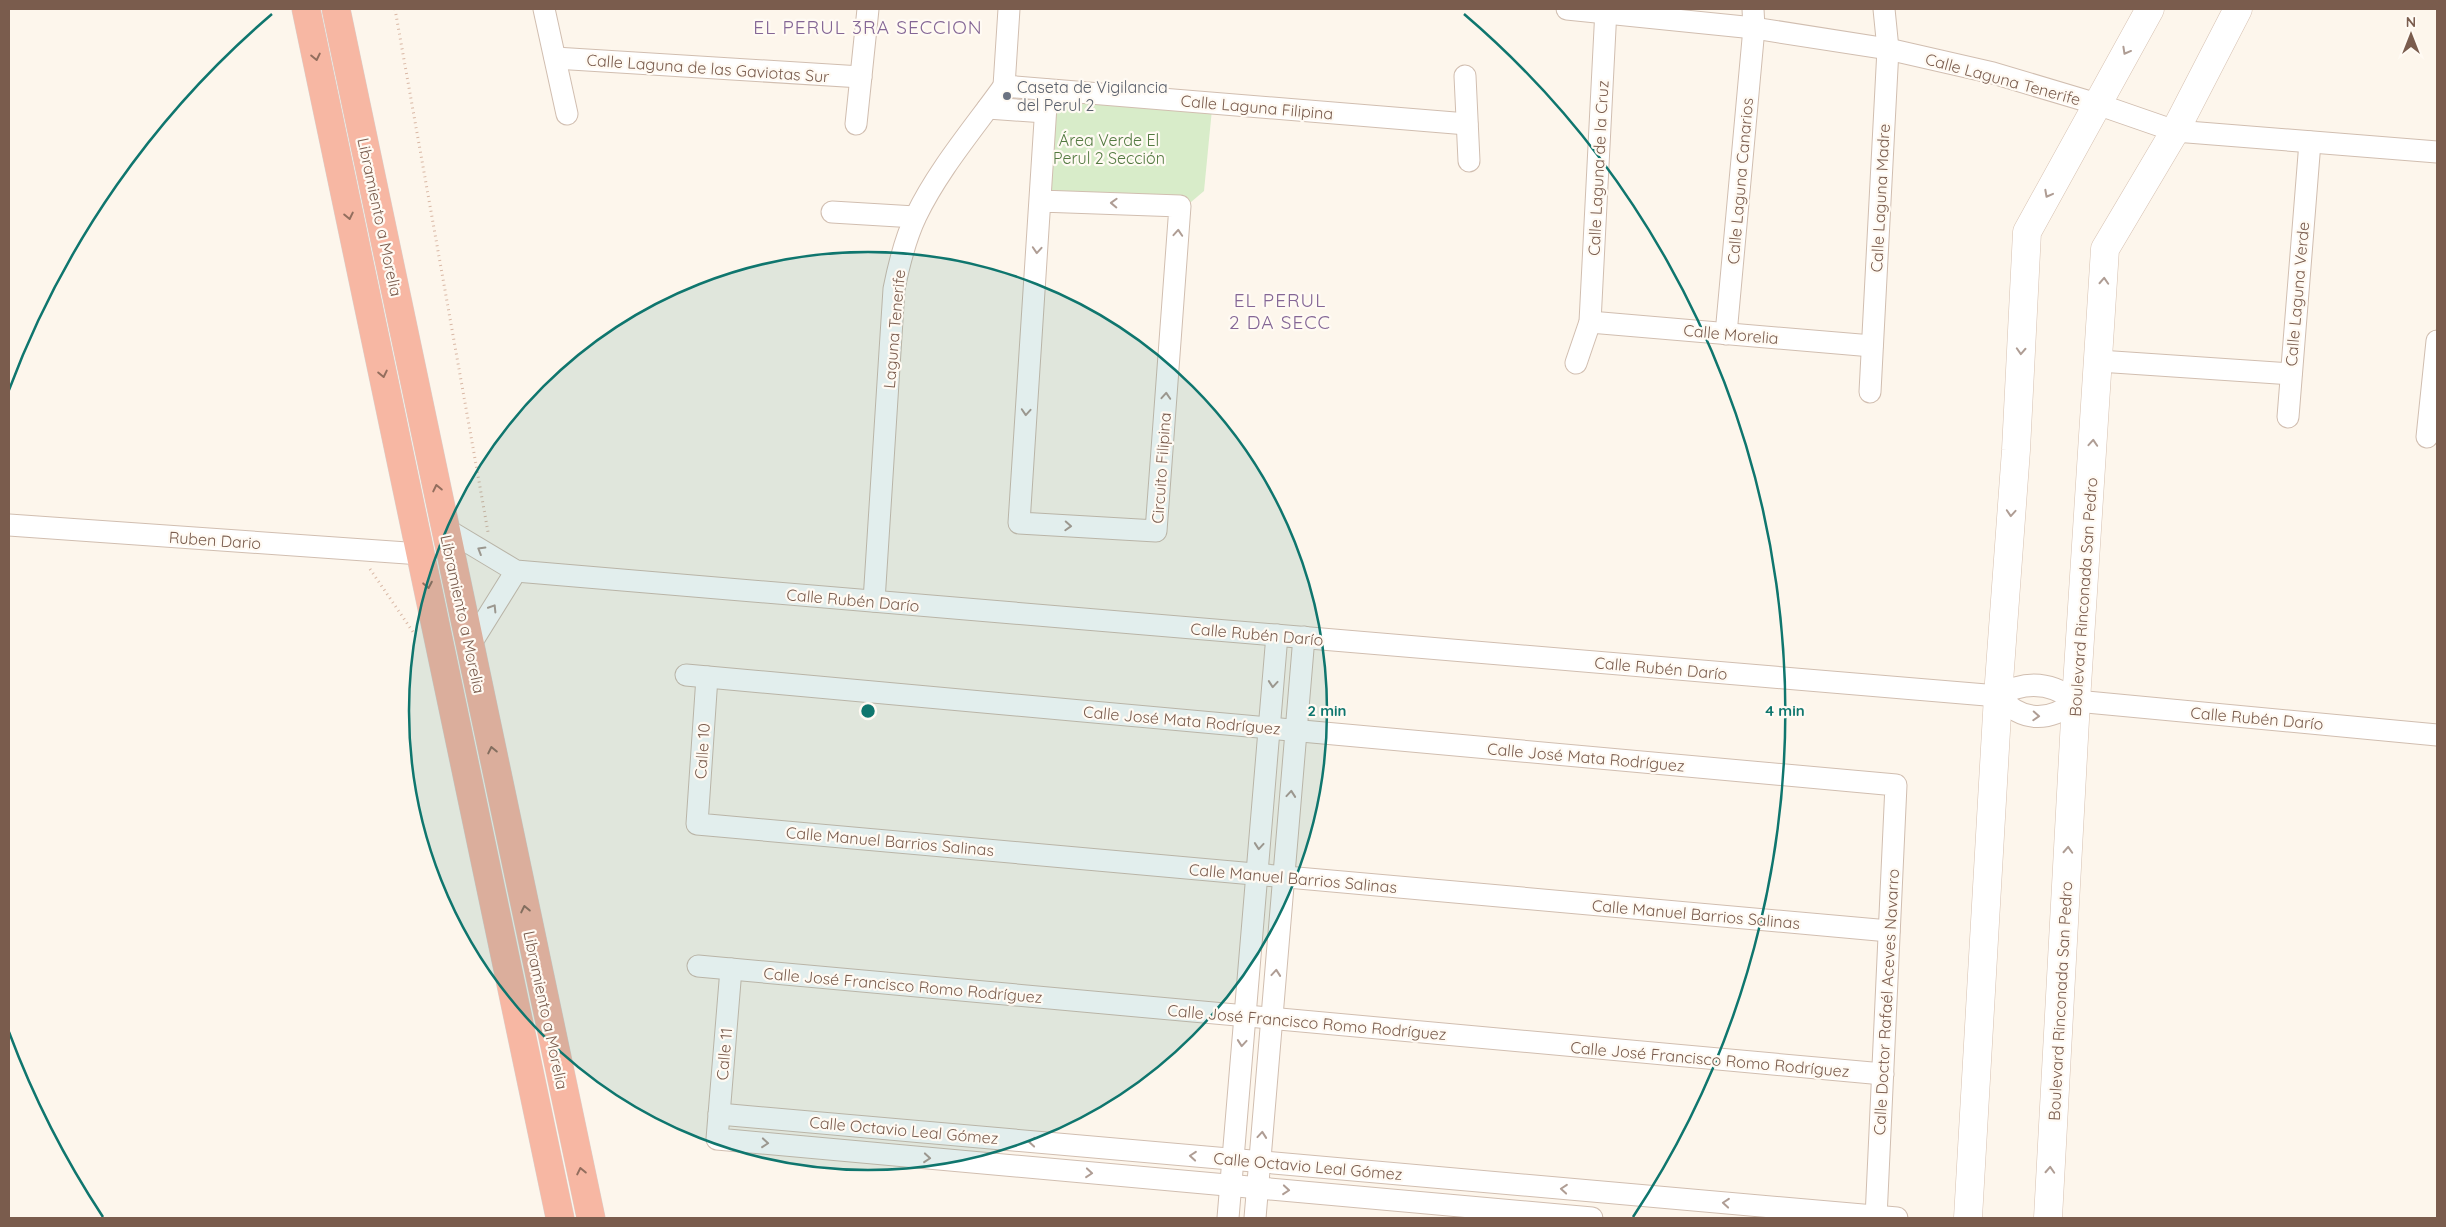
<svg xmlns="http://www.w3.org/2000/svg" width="2446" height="1227" viewBox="0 0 2446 1227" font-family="Quicksand,sans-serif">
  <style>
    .green { fill: #d8ecc9 }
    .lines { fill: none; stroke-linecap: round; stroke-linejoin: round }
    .street-casing { stroke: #d1beb0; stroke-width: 23 }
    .secondary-casing { stroke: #d6c0b0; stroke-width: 29 }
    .highway-casing { stroke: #dad1cd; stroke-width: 29 }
    .path { stroke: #d9b8a5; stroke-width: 3; stroke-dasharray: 1 4; stroke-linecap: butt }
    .street { stroke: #fff; stroke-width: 21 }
    .secondary { stroke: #fff; stroke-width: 28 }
    .highway { stroke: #f7b7a3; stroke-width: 28 }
    .oneway { stroke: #af9d94 }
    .oneway2 { stroke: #936e5e }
    .ring { fill: none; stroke: #0f766e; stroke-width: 2.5 }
    .worship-dot { fill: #6b7280; stroke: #fffaf3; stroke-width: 2 }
    .labels { text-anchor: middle; stroke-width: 4.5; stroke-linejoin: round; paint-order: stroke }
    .street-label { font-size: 16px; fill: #7a5c4d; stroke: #fffaf3 }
    .worship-label { font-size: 16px; fill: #5b616d; stroke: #fffaf3; text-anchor: start }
    .park-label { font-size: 16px; fill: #537a41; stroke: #fffaf3 }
    .quarter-label { font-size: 19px; letter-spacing: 1px; fill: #846695; stroke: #fffaf3 }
    .centre { fill: #0f766e; stroke: #fffaf3; stroke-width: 2.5 }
    .ring-label { font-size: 15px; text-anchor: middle; font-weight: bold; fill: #0f766e; stroke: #fffaf3; stroke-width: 4.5; stroke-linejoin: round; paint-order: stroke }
  </style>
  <rect width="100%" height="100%" fill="#fdf6ec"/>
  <polygon class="green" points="1053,96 1212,109 1204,191 1191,202 1050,196"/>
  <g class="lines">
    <defs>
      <g id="street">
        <polyline points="544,9 567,114"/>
        <polyline points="1567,9 1754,28 1888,49 1993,73 2097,104 2175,131 2437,152"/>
        <polyline points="555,58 861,77"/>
        <polyline points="1465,76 1469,161"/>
        <polyline points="1004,86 1467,124"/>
        <polyline points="1004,86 1009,9"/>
        <polyline points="988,108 1045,112"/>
        <polyline points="856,124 868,9"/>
        <polyline points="1040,201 1180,206 1156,531 1019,523 1047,90"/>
        <polyline points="832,212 915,217"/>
        <polyline points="1590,322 1872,346"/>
        <polyline points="1726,334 1754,28 1753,9"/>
        <polyline points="2099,361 2291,374"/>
        <polyline points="1576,363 1590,322 1606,9"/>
        <polyline points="1870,392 1888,49 1884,9"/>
        <polyline points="2288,417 2310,142"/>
        <polyline points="2427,437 2437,341"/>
        <polyline points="9,525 421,554"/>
        <path d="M446,529L516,571L1998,696C2025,680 2051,682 2076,701L2437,735"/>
        <path d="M874,601L894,289C899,264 905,239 916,216C938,170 974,128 1004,86"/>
        <polyline points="470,645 516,571"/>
        <polyline points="686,675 1896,785 1876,1218"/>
        <polyline points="707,677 697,824 1889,931"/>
        <path d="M1998,696C2022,722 2048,723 2076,701"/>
        <polyline points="698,966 1883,1074"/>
        <polyline points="731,969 717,1139 1592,1218"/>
        <polyline points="719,1114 1897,1218"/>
        <polyline points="1228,1218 1277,635"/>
        <polyline points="1255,1218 1304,637"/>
      </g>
      <g id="secondary">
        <polyline points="1968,1218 1998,696 2016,450 2027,232 2150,9"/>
        <polyline points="2048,1218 2076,701 2105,249 2175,131 2238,9"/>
      </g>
      <g id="highway">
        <polyline points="306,9 560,1218"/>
        <polyline points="336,9 591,1218"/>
      </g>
    </defs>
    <use href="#street" class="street-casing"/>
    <use href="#secondary" class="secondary-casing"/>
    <use href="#highway" class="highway-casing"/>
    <g class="path">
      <polyline points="395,9 488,532"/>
      <polyline points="370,569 413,632"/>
    </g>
    <use href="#street" class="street"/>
    <use href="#secondary" class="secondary"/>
    <use href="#highway" class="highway"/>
  </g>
  <defs><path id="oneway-chevron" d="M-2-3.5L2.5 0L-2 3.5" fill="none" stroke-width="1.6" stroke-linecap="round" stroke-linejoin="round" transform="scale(1.25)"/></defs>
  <g class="oneway">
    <use href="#oneway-chevron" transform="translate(2126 51) rotate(119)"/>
    <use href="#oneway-chevron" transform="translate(2048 194) rotate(118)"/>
    <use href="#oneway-chevron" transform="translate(1114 203) rotate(-178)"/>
    <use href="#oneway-chevron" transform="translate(1178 233) rotate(-86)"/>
    <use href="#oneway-chevron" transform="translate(1037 250) rotate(94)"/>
    <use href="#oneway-chevron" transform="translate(2104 281) rotate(-87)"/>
    <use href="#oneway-chevron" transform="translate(2021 351) rotate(93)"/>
    <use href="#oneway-chevron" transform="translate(1166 396) rotate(-86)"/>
    <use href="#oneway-chevron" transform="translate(1026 412) rotate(94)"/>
    <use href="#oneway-chevron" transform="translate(2093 443) rotate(-86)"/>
    <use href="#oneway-chevron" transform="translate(2011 513) rotate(94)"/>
    <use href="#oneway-chevron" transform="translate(1068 526) rotate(3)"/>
    <use href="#oneway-chevron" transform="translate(481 550) rotate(-149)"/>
    <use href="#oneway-chevron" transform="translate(493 608) rotate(-58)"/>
    <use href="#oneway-chevron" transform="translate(1273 684) rotate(95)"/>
    <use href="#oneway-chevron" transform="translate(2036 716) rotate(3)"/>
    <use href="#oneway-chevron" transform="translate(1291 794) rotate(-85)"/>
    <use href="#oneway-chevron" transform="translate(1259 846) rotate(95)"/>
    <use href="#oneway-chevron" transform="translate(2068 850) rotate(-87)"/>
    <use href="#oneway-chevron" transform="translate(1276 973) rotate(-85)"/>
    <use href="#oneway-chevron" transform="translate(1242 1043) rotate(95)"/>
    <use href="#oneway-chevron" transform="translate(1262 1135) rotate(-85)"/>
    <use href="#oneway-chevron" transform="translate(1032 1142) rotate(-175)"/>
    <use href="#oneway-chevron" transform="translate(765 1143) rotate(5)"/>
    <use href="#oneway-chevron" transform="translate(1193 1156) rotate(-175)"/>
    <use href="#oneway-chevron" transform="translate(927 1158) rotate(5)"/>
    <use href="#oneway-chevron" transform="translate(2050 1170) rotate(-87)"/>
    <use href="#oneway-chevron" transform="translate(1089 1173) rotate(5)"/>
    <use href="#oneway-chevron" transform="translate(1564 1189) rotate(-175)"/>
    <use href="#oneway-chevron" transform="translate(1286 1190) rotate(5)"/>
    <use href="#oneway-chevron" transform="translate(1726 1203) rotate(-175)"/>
  </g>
  <g class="oneway2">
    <use href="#oneway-chevron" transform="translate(316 57) rotate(78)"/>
    <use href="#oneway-chevron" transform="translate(349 216) rotate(78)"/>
    <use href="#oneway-chevron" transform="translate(383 374) rotate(78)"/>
    <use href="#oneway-chevron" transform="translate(437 488) rotate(-102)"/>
    <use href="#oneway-chevron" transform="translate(428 585) rotate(79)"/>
    <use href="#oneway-chevron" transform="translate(492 750) rotate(-102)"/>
    <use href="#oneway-chevron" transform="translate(525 909) rotate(-102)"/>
    <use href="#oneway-chevron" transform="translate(581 1171) rotate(-102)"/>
  </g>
  <circle cx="868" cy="711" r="459" fill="#0f766e" fill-opacity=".12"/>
  <g class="ring">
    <circle cx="868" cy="711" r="459"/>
    <path d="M103 1217A917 917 0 0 1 9 1032M9 390A917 917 0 0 1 272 14M1464 14A917 917 0 0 1 1633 1217"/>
  </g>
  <circle class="worship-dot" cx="1007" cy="96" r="5"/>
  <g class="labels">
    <g class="street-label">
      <text transform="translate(708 68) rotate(4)" y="6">Calle Laguna de las Gaviotas Sur</text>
      <text transform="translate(2003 79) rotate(15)" y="6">Calle Laguna Tenerife</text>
      <text transform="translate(1257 107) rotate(5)" y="6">Calle Laguna Filipina</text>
      <text transform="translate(1598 168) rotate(-87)" y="6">Calle Laguna de la Cruz</text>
      <text transform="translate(1740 181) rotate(-85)" y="6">Calle Laguna Canarios</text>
      <text transform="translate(1880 198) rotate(-87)" y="6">Calle Laguna Madre</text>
      <text transform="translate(380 217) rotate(78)" y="6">Libramiento a Morelia</text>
      <text transform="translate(2297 294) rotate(-85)" y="6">Calle Laguna Verde</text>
      <text transform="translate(894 329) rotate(-85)" y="6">Laguna Tenerife</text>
      <text transform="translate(1731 334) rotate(5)" y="6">Calle Morelia</text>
      <text transform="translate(1161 468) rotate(-86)" y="6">Circuito Filipina</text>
      <text transform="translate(215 540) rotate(4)" y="6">Ruben Dario</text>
      <text transform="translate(2083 597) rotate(-86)" y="6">Boulevard Rinconada San Pedro</text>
      <text transform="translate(853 600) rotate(5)" y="6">Calle Rubén Darío</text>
      <text transform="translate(463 614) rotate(78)" y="6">Libramiento a Morelia</text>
      <text transform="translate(1257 634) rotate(5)" y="6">Calle Rubén Darío</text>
      <text transform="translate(1661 668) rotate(5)" y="6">Calle Rubén Darío</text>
      <text transform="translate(2257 718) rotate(5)" y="6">Calle Rubén Darío</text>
      <text transform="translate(1182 720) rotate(5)" y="6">Calle José Mata Rodríguez</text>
      <text transform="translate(702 751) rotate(-86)" y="6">Calle 10</text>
      <text transform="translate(1586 757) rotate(5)" y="6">Calle José Mata Rodríguez</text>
      <text transform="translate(890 841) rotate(5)" y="6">Calle Manuel Barrios Salinas</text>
      <text transform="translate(1293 878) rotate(5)" y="6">Calle Manuel Barrios Salinas</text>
      <text transform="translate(1696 914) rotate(5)" y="6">Calle Manuel Barrios Salinas</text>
      <text transform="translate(903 985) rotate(5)" y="6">Calle José Francisco Romo Rodríguez</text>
      <text transform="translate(2060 1001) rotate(-87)" y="6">Boulevard Rinconada San Pedro</text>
      <text transform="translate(1886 1002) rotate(-87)" y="6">Calle Doctor Rafaél Aceves Navarro</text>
      <text transform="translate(546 1010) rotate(78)" y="6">Libramiento a Morelia</text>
      <text transform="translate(1307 1022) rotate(5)" y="6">Calle José Francisco Romo Rodríguez</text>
      <text transform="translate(724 1054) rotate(-85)" y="6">Calle 11</text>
      <text transform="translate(1710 1059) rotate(5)" y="6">Calle José Francisco Romo Rodríguez</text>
      <text transform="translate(904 1130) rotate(5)" y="6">Calle Octavio Leal Gómez</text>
      <text transform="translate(1308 1166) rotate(5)" y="6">Calle Octavio Leal Gómez</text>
    </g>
    <g class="worship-label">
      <text x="1017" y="93">Caseta de Vigilancia<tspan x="1017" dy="18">del Perul 2</tspan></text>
    </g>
    <g class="park-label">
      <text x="1109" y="146">Área Verde El<tspan x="1109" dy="18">Perul 2 Sección</tspan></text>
    </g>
    <g class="quarter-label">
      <text x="868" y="34">EL PERUL 3RA SECCION</text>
      <text x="1280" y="307">EL PERUL<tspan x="1280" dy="22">2 DA SECC</tspan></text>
    </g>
  </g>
  <circle cx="868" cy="711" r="8" class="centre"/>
  <g class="ring-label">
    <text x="1327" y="716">2 min</text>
    <text x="1785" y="716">4 min</text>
  </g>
  <rect width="2446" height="1227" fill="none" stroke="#7a5c4d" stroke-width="20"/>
  <g transform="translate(2411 35)" stroke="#fffaf3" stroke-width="4" paint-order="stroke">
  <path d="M0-4L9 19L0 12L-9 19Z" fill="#7a5c4d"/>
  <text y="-8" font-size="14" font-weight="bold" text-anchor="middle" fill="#7a5c4d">N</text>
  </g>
</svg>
